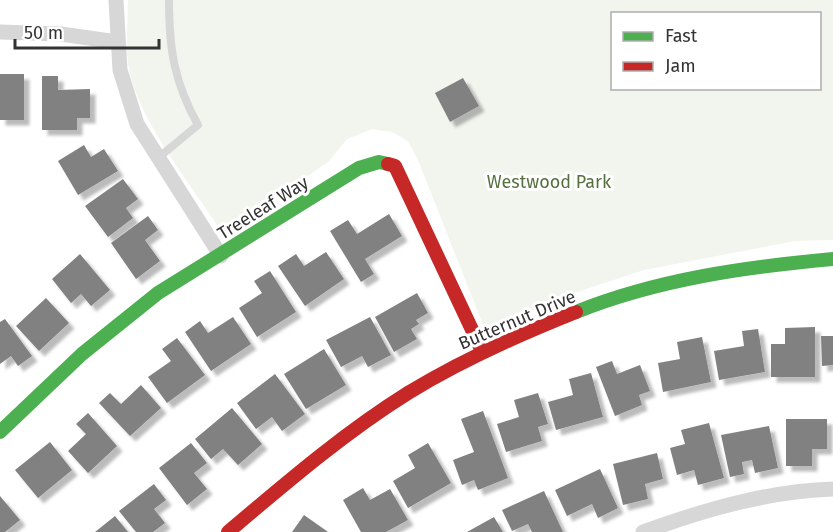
<svg xmlns="http://www.w3.org/2000/svg" width="833" height="532" viewBox="0 0 833 532" font-family="'Fira Sans',sans-serif">
  <style>
    .green { fill: #f1f5ed; fill-rule: evenodd }
    .building { fill: #818181; filter: url(#shadow) }
    .lines { fill: none; stroke-linecap: round; stroke-linejoin: round }
    .lane { stroke: #d7d7d7; stroke-width: 8 }
    .street { stroke: #d7d7d7; stroke-width: 15 }
    .fast { stroke: #4caf50; stroke-width: 14 }
    .jam { stroke: #c62828; stroke-width: 14 }
    .labels { text-anchor: middle; stroke-width: 6; stroke-linejoin: round; paint-order: stroke }
    .park-label { font-size: 18px; fill: #56703f; stroke: #fff }
    .street-label { font-size: 18px; fill: #333; stroke: #fff }
  </style>
  <defs>
    <filter id="shadow"><feDropShadow dx="5.5" dy="5.5" stdDeviation="1.5" flood-color="#0004"/></filter>
  </defs>
  <rect width="100%" height="100%" fill="#fff"/>
  <path class="green" d="M128,0H833V240L795,241L644,270L568,295L485,330L418,160L408,141L392,132L372,129L347,139L329,161L224,235C195,190 138,120 129,69C125,47 128,22 128,0ZM612,14H820V88H612Z"/>
  <g class="building">
    <rect x="0" y="74" width="24" height="46"/>
    <polygon points="42,76 58,76 58,90 90,89 90,118 77,118 77,130 42,130"/>
    <polygon points="463,78 479,106 450,122 435,93"/>
    <polygon points="84,145 91,157 104,149 118,171 78,195 58,161"/>
    <polygon points="123,179 138,199 126,208 133,218 108,237 85,206"/>
    <polygon points="389,214 402,236 365,259 374,274 361,282 330,231 348,220 357,234"/>
    <polygon points="148,216 158,230 145,240 160,261 136,279 111,243"/>
    <polygon points="326,252 344,279 305,306 278,266 296,254 304,266"/>
    <polygon points="80,254 110,290 91,306 81,294 71,303 52,279"/>
    <polygon points="270,271 296,312 257,337 239,308 262,293 254,281"/>
    <polygon points="417,293 428,313 416,320 419,324 411,329 417,339 394,352 375,317"/>
    <polygon points="46,298 69,323 39,351 16,326"/>
    <polygon points="233,317 251,344 211,371 185,332 200,321 208,333"/>
    <polygon points="370,317 391,355 368,367 362,356 341,367 326,340"/>
    <polygon points="5,319 32,356 18,366 11,356 0,364 0,322"/>
    <polygon points="815,327 815,377 771,377 771,344 785,344 785,328"/>
    <polygon points="758,329 765,372 719,380 714,351 744,346 742,331"/>
    <polygon points="821,336 833,336 833,365 822,366"/>
    <polygon points="702,337 711,382 663,392 658,363 680,359 677,342"/>
    <polygon points="177,338 205,375 167,403 148,377 171,361 162,349"/>
    <polygon points="324,349 346,385 306,409 284,374"/>
    <polygon points="612,361 617,374 640,365 650,391 639,395 642,405 615,416 596,367"/>
    <polygon points="591,373 603,417 556,430 548,402 573,395 569,379"/>
    <polygon points="275,374 305,414 282,431 272,417 256,429 237,403"/>
    <polygon points="141,385 161,408 130,436 99,403 110,393 121,404"/>
    <polygon points="538,393 548,424 538,427 542,441 506,452 497,424 519,417 514,400"/>
    <polygon points="232,408 262,444 238,465 223,449 211,459 195,439"/>
    <polygon points="483,411 508,478 478,490 474,480 462,485 453,460 474,452 461,419"/>
    <polygon points="88,413 117,446 88,473 68,451 86,434 76,424"/>
    <polygon points="786,419 827,419 827,449 812,449 812,466 786,466"/>
    <polygon points="709,423 724,478 698,485 694,470 677,475 670,448 685,444 681,430"/>
    <polygon points="769,426 778,468 755,473 752,460 742,462 744,474 730,477 721,435"/>
    <polygon points="50,442 72,470 38,498 15,470"/>
    <polygon points="191,443 207,463 194,473 207,489 187,505 159,468"/>
    <polygon points="428,443 451,483 408,508 393,481 415,468 408,455"/>
    <polygon points="657,453 663,479 645,484 648,499 623,505 613,464"/>
    <polygon points="600,469 618,508 598,518 592,504 567,516 555,490"/>
    <polygon points="154,484 166,500 154,509 165,523 153,532 136,532 119,511"/>
    <polygon points="363,488 370,500 390,489 408,520 386,532 361,532 343,500"/>
    <polygon points="544,491 563,532 532,532 528,524 512,531 502,510"/>
    <polygon points="0,496 20,520 5,532 0,532"/>
    <polygon points="304,515 328,532 292,532"/>
    <polygon points="115,516 128,532 95,532"/>
    <polygon points="494,517 503,532 467,532"/>
  </g>
  <g class="lines">
    <path class="lane" d="M158,158L198,125C174,82 169,49 169,0"/>
    <g class="street">
      <polyline points="116,0 120,70 137,124 221,256"/>
      <polyline points="0,32 61,34 117,42"/>
      <path d="M643,532C704,510 768,491 833,489"/>
    </g>
    <g class="fast">
      <path d="M576,312C658,279 746,267 833,259"/>
      <polyline points="0,432 82,354 158,293 359,168 379,162 388,164"/>
    </g>
    <g class="jam">
      <polyline points="388,164 395,166 482,351"/>
      <path d="M228,532C286,483 344,433 408,393C462,360 518,335 576,312"/>
    </g>
  </g>
  <g class="labels">
    <g class="park-label">
      <text x="549" y="188">Westwood Park</text>
    </g>
    <g class="street-label">
      <text transform="translate(263 208) rotate(-32)" y="6">Treeleaf Way</text>
      <text transform="translate(517 320) rotate(-23)" y="6">Butternut Drive</text>
    </g>
  </g>
  <rect x="611" y="12" width="210" height="78" fill="#ffffff" stroke="#adadad" stroke-width="1.5"/>
  <rect x="623" y="32" width="30" height="9" fill="#4caf50" stroke="#adadad" stroke-width="1.5"/>
  <text x="665" y="42" font-size="18" fill="#333333">Fast</text>
  <rect x="623" y="62" width="30" height="9" fill="#c62828" stroke="#adadad" stroke-width="1.5"/>
  <text x="665" y="72" font-size="18" fill="#333333">Jam</text>
  <path d="M15 39v9h144v-9" fill="none" stroke="#333333" stroke-width="3"/>
  <text x="24" y="39" font-size="18" fill="#333333" stroke="#ffffff" stroke-width="4.5" paint-order="stroke">50 m</text>
</svg>
